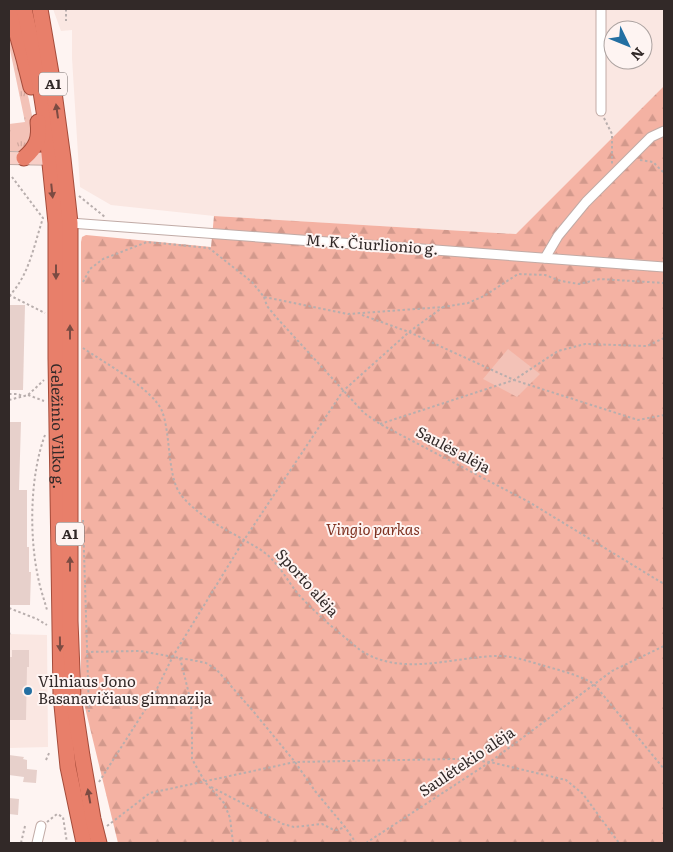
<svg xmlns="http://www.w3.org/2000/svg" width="673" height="852" viewBox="0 0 673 852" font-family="Literata,serif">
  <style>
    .built { fill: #fae7e2; fill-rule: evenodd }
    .grass { fill: url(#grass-tufts) }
    .forest { fill: url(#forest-firs) }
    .pitch { fill: #f3c2b7 }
    .building { fill: #e7d0cb }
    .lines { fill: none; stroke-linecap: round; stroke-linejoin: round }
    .minor-casing { stroke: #c1aba6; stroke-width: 11 }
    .secondary-casing { stroke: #c1aba6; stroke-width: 14 }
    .trunk-casing { stroke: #a54c3b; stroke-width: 17 }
    .path { stroke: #b8aead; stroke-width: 2; stroke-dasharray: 2.5 2.5; stroke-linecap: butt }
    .minor { stroke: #fff; stroke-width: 9 }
    .secondary { stroke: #f7cfc7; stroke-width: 12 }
    .trunk { stroke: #e87f6a; stroke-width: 15 }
    .oneway { fill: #7b4b42 }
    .poi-dot { fill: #236fa2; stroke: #fef4f2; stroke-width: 2 }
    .labels { text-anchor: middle; stroke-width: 4; stroke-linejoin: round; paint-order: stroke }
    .shield { fill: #fef4f2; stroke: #6f6665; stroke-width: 1 }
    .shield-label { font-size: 14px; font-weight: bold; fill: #322928 }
    .street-label { font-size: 15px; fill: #322928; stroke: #fef4f2 }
    .park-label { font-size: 15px; font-style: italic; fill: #7f3222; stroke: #fef4f2 }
    .poi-label { font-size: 15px; fill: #322928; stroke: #fef4f2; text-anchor: start }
  </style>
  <defs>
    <pattern id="grass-tufts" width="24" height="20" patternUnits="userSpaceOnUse" patternTransform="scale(1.25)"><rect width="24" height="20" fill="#f3c2b7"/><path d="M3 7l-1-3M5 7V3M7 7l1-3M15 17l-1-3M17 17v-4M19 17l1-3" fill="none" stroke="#d1a79d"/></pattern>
    <pattern id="forest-firs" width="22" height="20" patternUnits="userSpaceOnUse" patternTransform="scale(1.25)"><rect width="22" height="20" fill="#f4b2a3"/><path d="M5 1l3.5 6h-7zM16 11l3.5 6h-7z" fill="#d2998c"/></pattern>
  </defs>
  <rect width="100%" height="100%" fill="#fef4f2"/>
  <g class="built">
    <path d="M53,9H664V86L516,234L214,216L111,205L80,187L72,58V30L61,31ZM613,30H643V60H613Z"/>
    <polygon points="9,634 47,635 48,747 9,748"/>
  </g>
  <polygon class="grass" points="9,19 29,100 35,131 24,151 9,151 9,124 25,122 9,45"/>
  <polygon class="forest" points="664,86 664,843 118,843 81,691 81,242 82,237 86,235 211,247 214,216 516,234"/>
  <polygon class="pitch" points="508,349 540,374 517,397 483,379"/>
  <g class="building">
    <polygon points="9,305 25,305 23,390 9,390"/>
    <polygon points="9,422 21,422 19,490 27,490 27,547 29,547 29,572 31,572 30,605 9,605"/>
    <polygon points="12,650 29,650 29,667 27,667 26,720 9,720 9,657 12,657"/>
    <polygon points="9,755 24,757 23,759 27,760 27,769 37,770 36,783 23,782 24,777 9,775"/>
    <polygon points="9,798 19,799 18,815 9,814"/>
  </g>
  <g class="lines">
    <defs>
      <g id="minor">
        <polyline points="601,111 601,9"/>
        <polyline points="70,223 664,267"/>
        <polyline points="545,258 558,236 586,202 651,137 664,131"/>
        <polyline points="37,843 41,826"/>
      </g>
      <polyline id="secondary" points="9,158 58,159"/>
      <g id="trunk">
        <polyline points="10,9 24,59 31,87"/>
        <path id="s1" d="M24,9L37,66L46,124L56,223V358L61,695L68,767L84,843"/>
        <polyline points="40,9 53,85 63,159 70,223 70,621 73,696 82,756 93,819 99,843"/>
        <path d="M24,158C37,147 40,138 38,122"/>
      </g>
    </defs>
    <use href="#minor" class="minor-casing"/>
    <use href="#secondary" class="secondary-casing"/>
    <use href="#trunk" class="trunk-casing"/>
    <g class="path">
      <polyline points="66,9 66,21"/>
      <polyline points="604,118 612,134 612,164"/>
      <polyline points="640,160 653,162 664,173"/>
      <polyline points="79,196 105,217"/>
      <polyline points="83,282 90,269 103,259 147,242 209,248 252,282 264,297 348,314 443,307 468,303 484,296 518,274 545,275 561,281 579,284 600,279 664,283"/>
      <polyline points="9,295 45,313"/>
      <path d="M9,296C29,276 34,245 43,218L12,177"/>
      <polyline points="264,297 267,306 276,317 364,413 380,424 529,502 664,584"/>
      <polyline points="362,315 409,332 514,380 638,420 664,415"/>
      <path d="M83,348C103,362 153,389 162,411C171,434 167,477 181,495C198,516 223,528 246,541C252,545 259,548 265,553C279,564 287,580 298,594C312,609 326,622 342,635C348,640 354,645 360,650C402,678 454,656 500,656C515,656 530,662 545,666C562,671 579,675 594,684L664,769"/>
      <polyline points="9,394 18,394 22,396"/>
      <polyline points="28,395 44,401"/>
      <polyline points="9,400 28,395 44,380"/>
      <polyline points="380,424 514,380 558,351 585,344 647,346 664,338"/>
      <path d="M45,435C30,475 29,535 38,577C40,588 44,599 47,610"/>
      <polyline points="83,520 89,712"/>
      <polyline points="9,608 37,619 47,625"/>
      <polyline points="9,632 10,636"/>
      <polyline points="86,652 140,651 197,661 206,663 216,669 253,711 295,762 315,791 345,827 356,843"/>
      <polyline points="180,658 191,702 192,736 192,759 205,782 224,803 230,818 233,843"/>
      <polyline points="46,760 50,751"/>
      <polyline points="99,782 152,699 173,656 244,540 343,391 409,332 443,307"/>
      <polyline points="211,787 283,824 294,827 322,824 332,829 337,830 345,827"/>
      <polyline points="47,822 57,814 63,817 67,843"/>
      <polyline points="107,826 150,793 295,762 456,759 490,762 566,780 583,794 619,843"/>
      <polyline points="21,843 25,826"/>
      <polyline points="366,843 490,762 612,671 664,646"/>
    </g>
    <use href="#minor" class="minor"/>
    <use href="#secondary" class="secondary"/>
    <use href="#trunk" class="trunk"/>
  </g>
  <defs><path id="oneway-solid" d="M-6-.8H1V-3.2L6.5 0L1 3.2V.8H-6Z" transform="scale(1.25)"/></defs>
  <g class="oneway">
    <use href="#oneway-solid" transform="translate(57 111) rotate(-98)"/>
    <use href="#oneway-solid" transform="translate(52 191) rotate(84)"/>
    <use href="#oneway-solid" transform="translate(56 272) rotate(90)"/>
    <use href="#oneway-solid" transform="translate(70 332) rotate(-90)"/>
    <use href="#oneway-solid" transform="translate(70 564) rotate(-90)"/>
    <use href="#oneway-solid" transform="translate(60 644) rotate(89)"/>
    <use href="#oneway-solid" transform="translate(89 796) rotate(-100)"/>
  </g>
  <circle class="poi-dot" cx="28" cy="691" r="5"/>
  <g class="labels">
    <g class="shield">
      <rect x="39" y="72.5" width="28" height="23" rx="4"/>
      <rect x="56" y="522.5" width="28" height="23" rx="4"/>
    </g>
    <g class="shield-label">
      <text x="53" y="89">A1</text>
      <text x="70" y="539">A1</text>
    </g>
    <g class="street-label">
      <text transform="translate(372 245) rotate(4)" y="5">M. K. Čiurlionio g.</text>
      <text dy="5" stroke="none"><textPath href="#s1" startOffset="420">Geležinio Vilko g.</textPath></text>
      <text transform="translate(453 450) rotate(28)" y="5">Saulės alėja</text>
      <text transform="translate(307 583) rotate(48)" y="5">Sporto alėja</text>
      <text transform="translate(467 762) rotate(-34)" y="5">Saulėtekio alėja</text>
    </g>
    <g class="park-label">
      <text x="373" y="535">Vingio parkas</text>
    </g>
    <g class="poi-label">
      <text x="38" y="687">Vilniaus Jono<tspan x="38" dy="17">Basanavičiaus gimnazija</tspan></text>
    </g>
  </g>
  <rect width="673" height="852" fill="none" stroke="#322928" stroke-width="20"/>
  <g transform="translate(628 45) rotate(133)"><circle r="24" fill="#fef4f2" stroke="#aca3a1"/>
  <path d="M0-4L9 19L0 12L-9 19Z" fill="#236fa2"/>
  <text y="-8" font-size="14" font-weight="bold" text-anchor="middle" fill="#322928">N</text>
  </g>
</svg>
